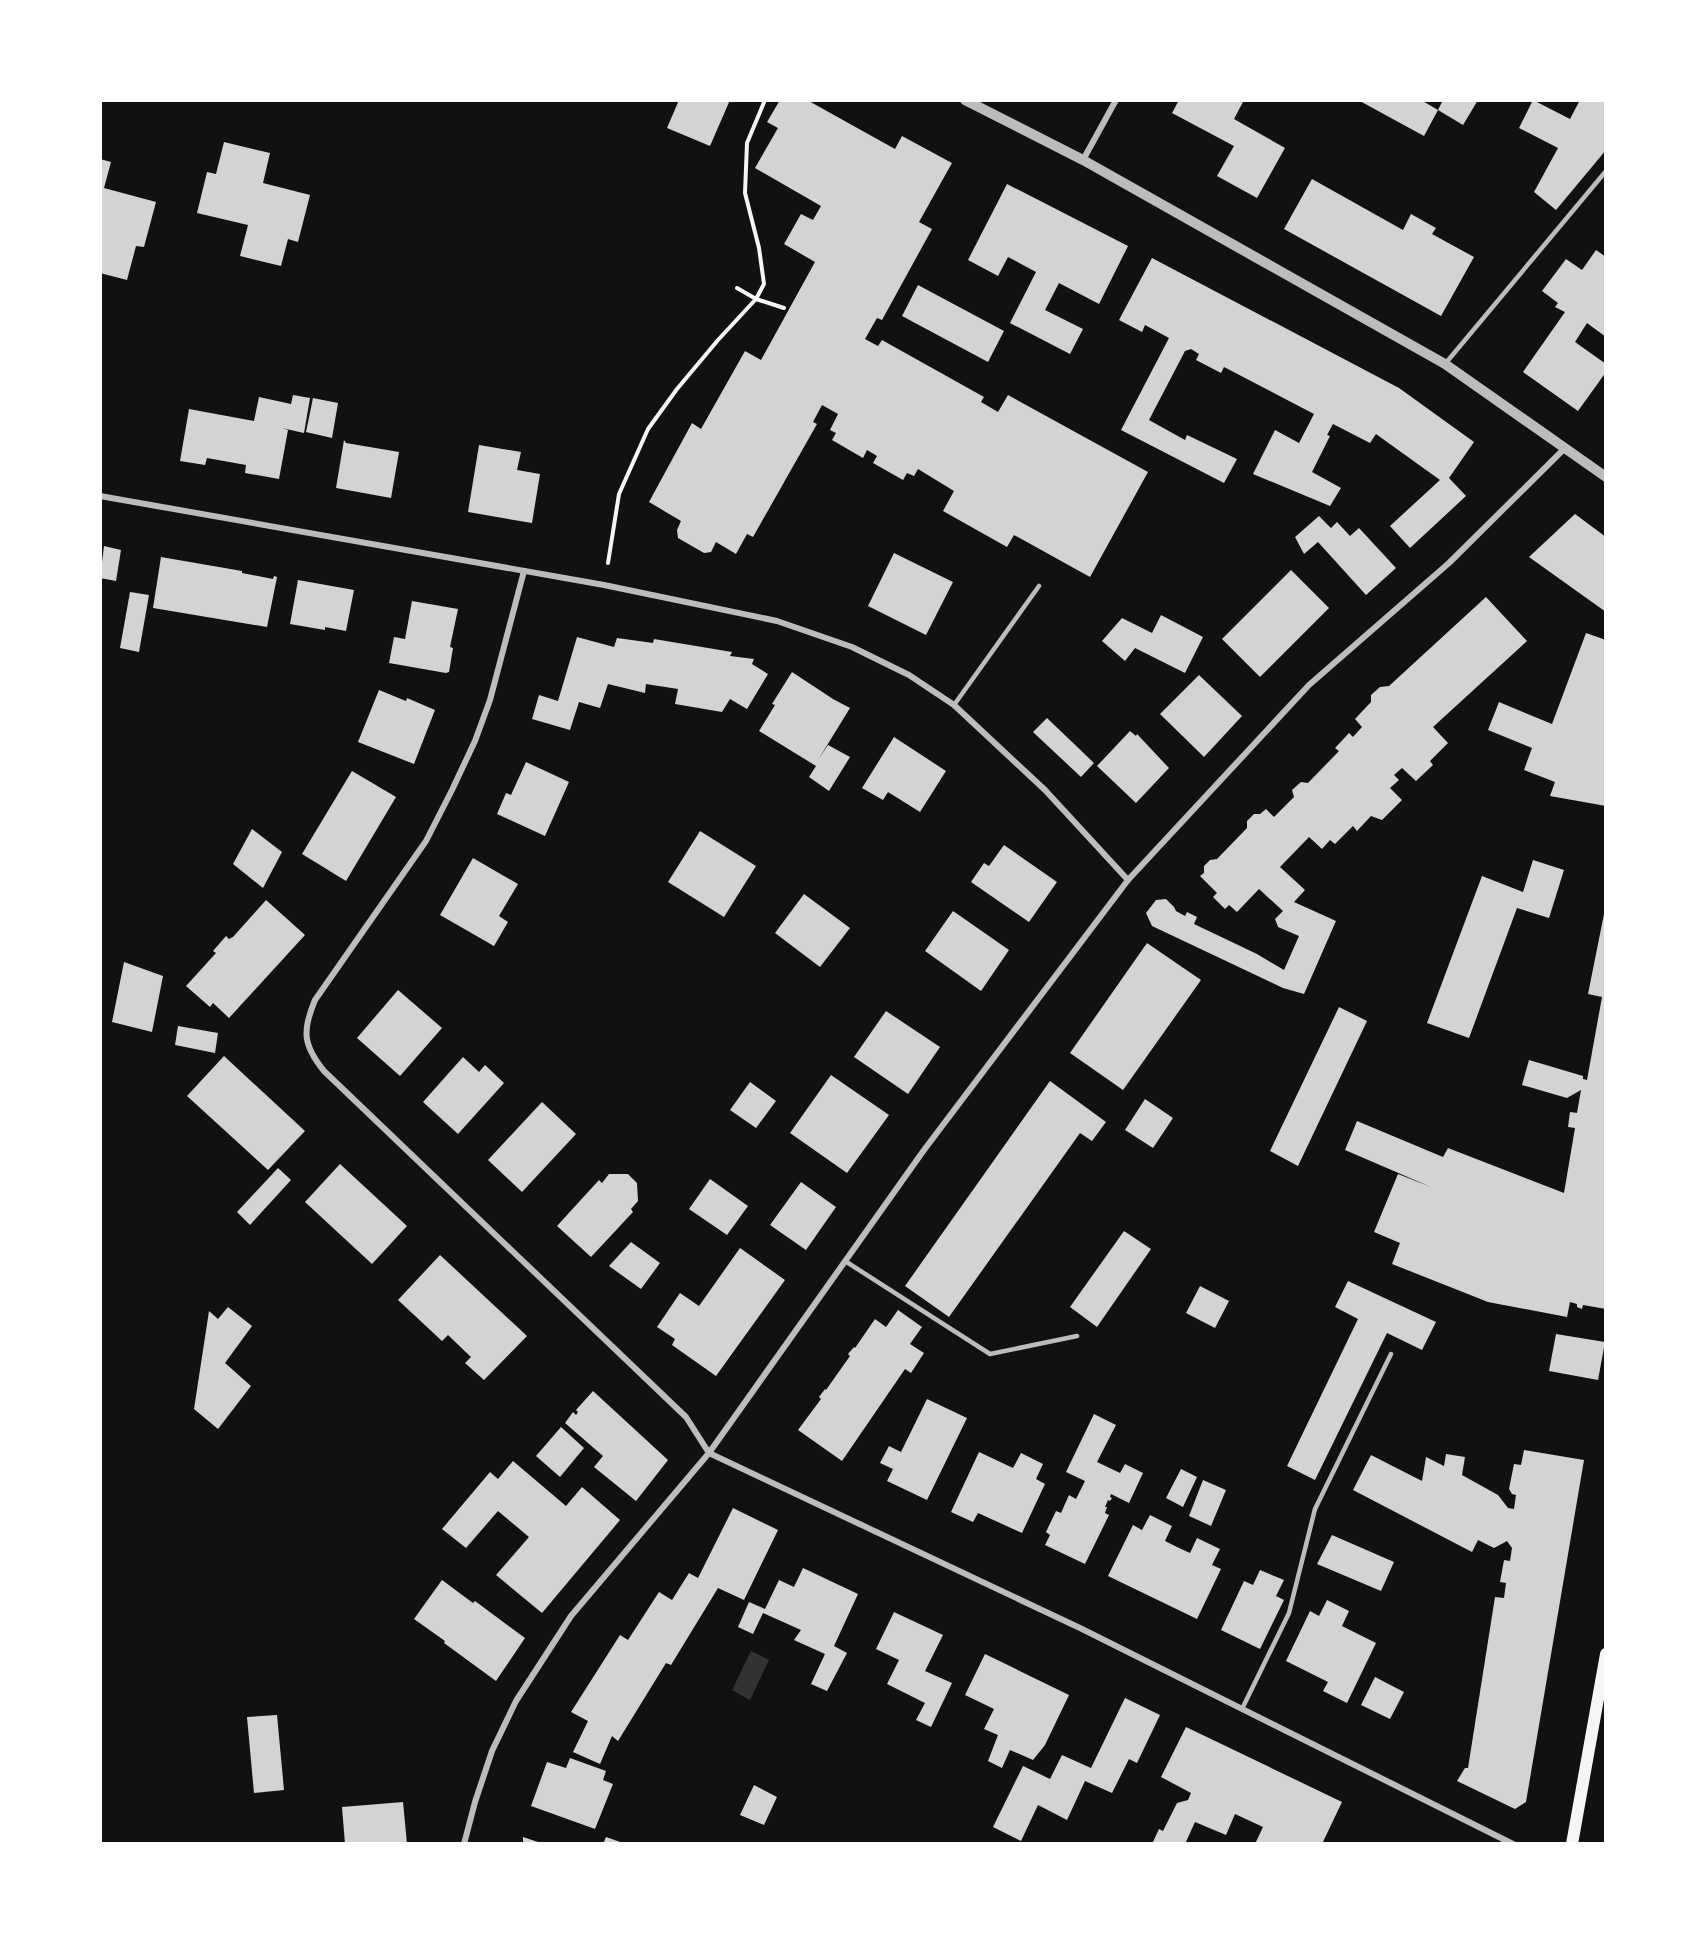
<svg xmlns="http://www.w3.org/2000/svg" width="1706" height="1944" viewBox="0 0 1706 1944" font-family="Rubik,sans-serif">
  <style>
    .water { fill: #333 }
    .building { fill: #d3d3d3 }
    .lines { fill: none; stroke-linecap: round; stroke-linejoin: round }
    .path { stroke: #f5f5f5; stroke-width: 4 }
    .service { stroke: #bcbcbc; stroke-width: 4.5 }
    .minor { stroke: #bcbcbc; stroke-width: 6 }
    .tertiary { stroke: #bcbcbc; stroke-width: 10 }
    .secondary { stroke: #f5f5f5; stroke-width: 12 }
  </style>
  <rect width="100%" height="100%" fill="#111"/>
  <polygon class="water" points="751,1651 769,1660 750,1700 732,1690"/>
  <g class="building">
    <polygon points="679,100 730,100 710,146 667,128"/>
    <polygon points="780,100 807,100 895,149 902,136 952,163 919,222 932,229 882,320 877,318 865,339 878,346 882,340 984,397 981,402 998,412 1008,395 1148,472 1090,577 1014,535 1007,547 943,511 954,491 918,469 914,476 907,473 903,480 873,463 877,456 867,450 863,458 832,440 836,433 830,430 838,414 822,405 813,422 817,424 753,537 747,534 736,554 716,542 711,552 704,553 678,538 677,530 681,521 649,502 692,423 701,429 745,351 761,360 815,262 784,244 801,214 813,220 821,206 755,168 778,128 767,122"/>
    <polygon points="1179,100 1244,100 1234,119 1285,148 1257,198 1217,176 1234,146 1172,113"/>
    <polygon points="1358,100 1421,100 1438,110 1424,136"/>
    <polygon points="1443,100 1478,100 1463,125 1438,110"/>
    <polygon points="1533,100 1570,119 1580,100 1606,102 1606,150 1556,210 1534,192 1558,148 1519,128"/>
    <polygon points="224,142 270,153 263,183 310,195 298,242 288,239 281,266 240,256 248,225 197,213 207,172 216,174"/>
    <polygon points="100,159 111,162 104,188 156,202 144,247 136,246 127,280 100,273"/>
    <polygon points="1312,179 1403,230 1411,214 1436,228 1432,234 1474,257 1441,316 1284,229"/>
    <polygon points="1007,184 1128,246 1099,304 1059,283 1045,310 1083,329 1070,354 1010,323 1036,272 1008,257 998,276 968,260"/>
    <polygon points="1596,250 1606,257 1606,337 1587,323 1575,342 1606,364 1606,372 1578,411 1523,372 1565,312 1555,307 1558,303 1542,291 1566,259 1582,270"/>
    <polygon points="1152,258 1399,388 1474,442 1449,478 1466,496 1410,548 1390,526 1440,480 1376,434 1370,443 1333,424 1327,435 1330,436 1312,472 1341,488 1330,506 1253,474 1275,430 1299,443 1314,414 1224,367 1221,373 1196,360 1199,354 1191,349 1185,351 1149,420 1185,440 1187,435 1237,459 1224,483 1121,430 1169,338 1145,325 1142,332 1119,320"/>
    <polygon points="918,285 1004,331 988,362 902,316"/>
    <polygon points="293,395 310,398 304,433 282,428 288,430 279,479 245,473 246,465 207,458 205,465 180,461 189,409 254,421 259,397 291,404"/>
    <polygon points="313,398 338,403 332,438 306,432"/>
    <polygon points="344,440 346,443 399,452 391,498 336,488"/>
    <polygon points="479,445 521,452 517,470 540,474 532,523 468,512"/>
    <polygon points="1575,514 1606,537 1606,612 1529,557"/>
    <polygon points="1319,516 1331,528 1337,522 1350,536 1359,528 1396,568 1366,595 1318,542 1304,554 1295,537"/>
    <polygon points="104,546 121,550 116,581 100,578"/>
    <polygon points="894,553 953,582 926,635 868,606"/>
    <polygon points="161,557 242,571 242,573 273,579 274,576 277,577 267,627 153,608"/>
    <polygon points="1291,570 1329,608 1260,677 1222,639"/>
    <polygon points="298,580 354,590 346,631 325,627 325,630 290,624"/>
    <polygon points="130,592 149,595 139,652 120,648"/>
    <polygon points="1486,597 1527,641 1433,727 1448,743 1430,761 1433,765 1416,781 1402,768 1394,775 1399,780 1390,788 1402,800 1382,820 1371,816 1357,831 1353,826 1335,844 1330,840 1322,849 1309,837 1280,867 1305,890 1294,902 1336,921 1304,994 1283,988 1152,926 1146,913 1156,900 1166,899 1174,907 1176,911 1185,916 1187,912 1197,917 1194,924 1257,954 1284,970 1299,936 1278,927 1275,919 1283,911 1259,889 1237,912 1229,905 1225,909 1213,897 1217,893 1200,876 1204,873 1204,866 1210,860 1217,859 1247,828 1247,821 1254,814 1260,814 1266,809 1274,817 1294,797 1292,790 1301,782 1308,783 1339,751 1335,748 1349,733 1353,737 1362,727 1355,719 1371,702 1371,695 1380,687 1389,686"/>
    <polygon points="412,601 458,609 450,647 453,648 449,672 446,673 389,663 394,637 405,639"/>
    <polygon points="1161,615 1203,637 1185,673 1135,648 1125,661 1102,641 1122,618 1152,633"/>
    <polygon points="1586,633 1606,640 1606,806 1550,796 1555,782 1524,770 1532,748 1488,730 1499,702 1552,724"/>
    <polygon points="577,637 614,647 617,638 653,643 654,639 732,652 730,656 754,659 752,664 768,674 747,709 730,699 722,712 675,704 678,689 646,684 645,693 608,684 600,708 579,702 570,730 532,719 539,695 558,701"/>
    <polygon points="792,672 833,699 850,708 818,760 828,745 850,757 829,791 809,777 816,766 759,731 775,705 772,704"/>
    <polygon points="1199,675 1242,716 1204,757 1160,714"/>
    <polygon points="379,690 406,701 407,698 435,710 414,764 358,742"/>
    <polygon points="1047,718 1094,763 1081,777 1033,732"/>
    <polygon points="1130,731 1136,736 1137,734 1169,768 1136,803 1097,766"/>
    <polygon points="894,737 946,771 920,812 888,792 883,800 862,788"/>
    <polygon points="526,762 569,782 545,836 497,814 506,793 511,795"/>
    <polygon points="352,771 396,797 346,881 302,854"/>
    <polygon points="252,829 282,852 263,888 233,864"/>
    <polygon points="700,831 756,866 724,917 668,882"/>
    <polygon points="1004,845 1057,882 1029,922 971,882 984,863 989,866"/>
    <polygon points="473,858 518,884 499,916 508,922 494,946 440,915"/>
    <polygon points="1533,860 1564,870 1549,918 1517,908 1469,1038 1427,1023 1482,876 1523,892"/>
    <polygon points="804,894 850,928 820,967 775,933"/>
    <polygon points="266,900 305,935 229,1018 213,1003 210,1007 186,986 216,953 213,951 226,936 229,939 233,937"/>
    <polygon points="953,911 1009,950 981,991 925,951"/>
    <polygon points="1604,914 1606,1309 1583,1305 1582,1309 1577,1307 1577,1304 1570,1302 1567,1317 1488,1302 1392,1264 1400,1243 1374,1232 1398,1174 1431,1187 1345,1150 1357,1121 1443,1157 1448,1148 1564,1193 1575,1128 1568,1127 1570,1112 1577,1113 1581,1090 1567,1098 1522,1085 1529,1060 1583,1076 1583,1079 1587,1080 1602,997 1588,994"/>
    <polygon points="1147,943 1201,980 1123,1090 1070,1053"/>
    <polygon points="124,962 163,976 152,1032 112,1022"/>
    <polygon points="398,990 442,1028 400,1076 357,1038"/>
    <polygon points="1339,1007 1367,1021 1298,1166 1270,1151"/>
    <polygon points="886,1011 940,1047 908,1094 854,1057"/>
    <polygon points="178,1026 218,1033 215,1053 175,1045"/>
    <polygon points="224,1056 305,1131 268,1170 187,1096"/>
    <polygon points="463,1057 479,1072 485,1065 504,1083 458,1134 423,1102"/>
    <polygon points="831,1075 889,1115 847,1173 790,1133"/>
    <polygon points="1050,1081 1106,1122 1092,1141 1080,1133 949,1317 905,1286"/>
    <polygon points="750,1082 776,1101 756,1128 730,1110"/>
    <polygon points="1145,1099 1173,1118 1153,1148 1125,1130"/>
    <polygon points="542,1102 576,1134 522,1192 488,1160"/>
    <polygon points="340,1164 407,1226 372,1264 305,1202"/>
    <polygon points="278,1168 291,1180 250,1225 237,1212"/>
    <polygon points="609,1174 628,1174 637,1183 638,1201 631,1209 633,1212 591,1257 557,1226 599,1180 602,1183"/>
    <polygon points="710,1179 748,1206 727,1235 689,1209"/>
    <polygon points="801,1182 836,1207 806,1250 770,1225"/>
    <polygon points="1124,1231 1151,1249 1097,1327 1070,1307"/>
    <polygon points="631,1242 660,1263 641,1289 609,1266"/>
    <polygon points="740,1248 785,1280 716,1376 672,1345 675,1339 657,1327 680,1293 699,1306"/>
    <polygon points="440,1255 527,1336 484,1380 465,1363 471,1357 448,1335 442,1341 398,1300"/>
    <polygon points="1348,1281 1436,1322 1422,1350 1387,1333 1315,1480 1287,1466 1358,1319 1335,1307"/>
    <polygon points="1200,1286 1229,1301 1215,1328 1186,1313"/>
    <polygon points="228,1307 252,1326 225,1363 251,1386 218,1429 194,1409 209,1311 218,1319"/>
    <polygon points="898,1310 922,1327 910,1344 924,1353 911,1373 905,1369 842,1461 798,1430 821,1399 819,1397 825,1389 826,1390 850,1356 848,1354 854,1347 855,1348 875,1319 886,1327"/>
    <polygon points="1556,1334 1605,1342 1598,1380 1549,1371"/>
    <polygon points="593,1391 668,1460 636,1501 594,1467 603,1456 565,1423 573,1412 576,1415 578,1412 576,1410"/>
    <polygon points="927,1399 967,1418 927,1500 887,1481 893,1469 880,1463 889,1446 901,1452"/>
    <polygon points="1094,1414 1116,1425 1097,1462 1120,1473 1125,1464 1143,1473 1129,1503 1111,1494 1110,1497 1112,1498 1110,1501 1108,1500 1105,1507 1107,1507 1105,1513 1109,1515 1085,1564 1045,1545 1050,1535 1046,1532 1056,1511 1061,1513 1069,1495 1076,1499 1085,1481 1066,1472"/>
    <polygon points="561,1427 584,1448 560,1477 536,1456"/>
    <polygon points="1524,1450 1584,1460 1526,1802 1515,1809 1457,1781 1465,1768 1468,1768 1495,1597 1504,1598 1506,1583 1500,1582 1504,1560 1510,1561 1512,1548 1507,1541 1494,1548 1478,1540 1472,1552 1353,1490 1371,1455 1422,1481 1426,1457 1444,1466 1446,1454 1465,1457 1462,1475 1498,1495 1508,1508 1514,1509 1516,1495 1512,1494 1509,1489 1514,1464 1521,1465"/>
    <polygon points="979,1452 1013,1468 1021,1453 1043,1464 1036,1479 1045,1484 1022,1533 978,1513 973,1522 951,1512"/>
    <polygon points="513,1461 566,1506 582,1487 620,1520 542,1613 496,1575 529,1537 498,1511 466,1548 442,1529 490,1472 498,1479"/>
    <polygon points="1181,1469 1197,1477 1183,1507 1166,1498"/>
    <polygon points="1203,1480 1226,1490 1211,1526 1189,1516"/>
    <polygon points="733,1508 778,1530 744,1600 718,1588 671,1665 666,1663 618,1741 612,1736 600,1764 573,1752 588,1721 571,1712 620,1635 628,1640 659,1592 672,1600 689,1573 698,1578"/>
    <polygon points="1150,1515 1172,1526 1165,1541 1177,1547 1190,1553 1197,1538 1220,1549 1212,1565 1221,1569 1197,1619 1108,1576 1133,1525 1142,1530"/>
    <polygon points="1332,1535 1394,1562 1381,1591 1317,1564"/>
    <polygon points="803,1568 858,1594 834,1646 847,1653 827,1691 811,1684 825,1654 794,1640 801,1630 763,1613 753,1634 738,1627 749,1602 765,1609 779,1580 794,1587"/>
    <polygon points="1260,1570 1284,1580 1276,1596 1284,1600 1260,1649 1221,1630 1244,1581 1253,1585"/>
    <polygon points="442,1580 473,1603 475,1601 525,1638 496,1681 444,1643 445,1641 414,1619"/>
    <polygon points="1327,1600 1349,1611 1342,1626 1376,1643 1347,1703 1323,1691 1328,1682 1286,1661 1310,1611 1319,1616"/>
    <polygon points="894,1612 943,1635 925,1671 952,1683 931,1727 916,1720 925,1703 887,1684 899,1660 876,1649"/>
    <polygon points="985,1654 1069,1695 1045,1745 1033,1760 1010,1750 1002,1768 988,1761 998,1735 984,1729 994,1709 965,1695"/>
    <polygon points="1375,1677 1404,1692 1390,1719 1361,1705"/>
    <polygon points="1125,1698 1160,1715 1137,1763 1129,1759 1112,1793 1085,1781 1067,1820 1038,1805 1021,1841 993,1827 1023,1766 1050,1779 1062,1755 1091,1768"/>
    <polygon points="277,1715 284,1790 254,1793 247,1717"/>
    <polygon points="1186,1727 1342,1802 1322,1844 1255,1844 1263,1827 1235,1814 1226,1835 1195,1822 1185,1844 1152,1844 1159,1829 1163,1831 1177,1803 1188,1800 1191,1793 1161,1777"/>
    <polygon points="570,1758 606,1771 603,1780 613,1784 595,1829 531,1806 547,1762 566,1768"/>
    <polygon points="754,1785 777,1797 764,1825 740,1815"/>
    <polygon points="403,1802 407,1844 345,1844 342,1807"/>
    <polygon points="523,1837 541,1843 541,1844 523,1844"/>
    <polygon points="606,1837 623,1843 623,1844 603,1844"/>
  </g>
  <g class="lines">
    <g class="path">
      <polyline points="737,288 756,299 784,308"/>
      <polyline points="608,563 619,494 648,429 677,389 718,340 756,299 764,284 759,248 745,193 747,143 765,100"/>
    </g>
    <g class="service">
      <polyline points="1445,364 1606,171"/>
      <polyline points="954,705 1039,586"/>
      <polyline points="845,1261 990,1354 1077,1336"/>
      <polyline points="1242,1709 1289,1613 1315,1509 1391,1354"/>
    </g>
    <g class="minor">
      <polyline points="1083,160 1116,100"/>
      <polyline points="100,496 604,585 777,621 852,647 909,675 954,705 1045,790 1128,880"/>
      <path d="M524,571L490,700L475,741L452,790L426,841L315,1000C302,1031 303,1045 324,1071L686,1417L709,1453L1080,1628L1513,1844"/>
      <polyline points="464,1844 475,1802 492,1751 516,1701 571,1616 709,1453 924,1150 1128,880 1309,685 1449,563 1564,449"/>
    </g>
    <polyline class="tertiary" points="965,100 1083,160 1445,364 1606,477"/>
    <polyline class="secondary" points="1572,1844 1606,1654"/>
  </g>
  <rect width="1706" height="1944" fill="none" stroke="#ffffff" stroke-width="204"/>
</svg>
